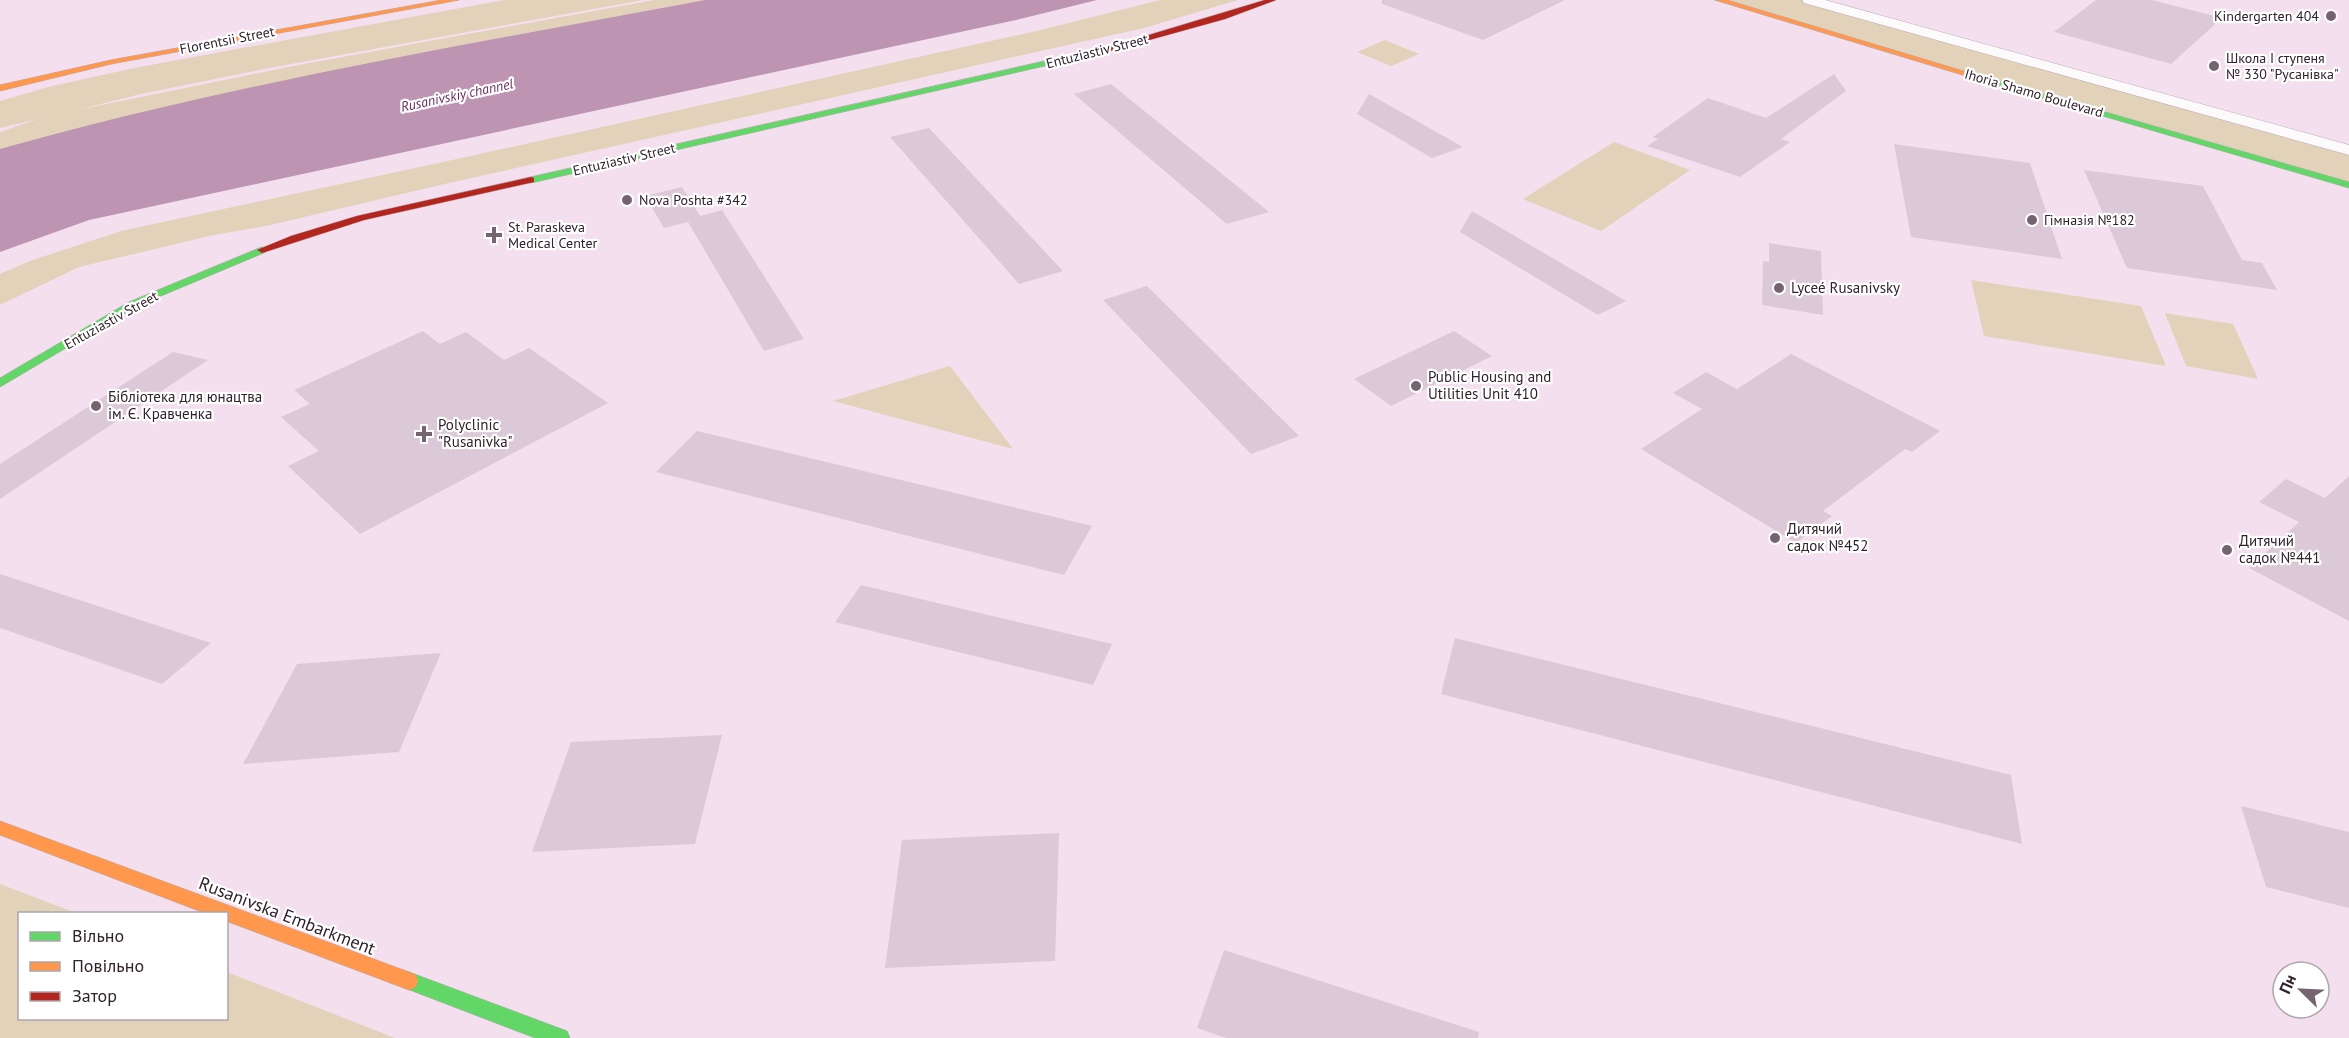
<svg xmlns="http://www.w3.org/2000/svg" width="2349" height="1038" viewBox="0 0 2349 1038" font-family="'PT Sans',sans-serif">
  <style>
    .green { fill: #e2d2ba }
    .water { fill: #bd94b2 }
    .building { fill: #dcc9d7 }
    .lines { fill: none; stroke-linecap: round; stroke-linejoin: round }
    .street-casing { stroke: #b8a8b4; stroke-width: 1 }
    .fast-casing { stroke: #b8a8b4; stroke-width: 1 }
    .slow-casing { stroke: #b8a8b4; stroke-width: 1 }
    .jam-casing { stroke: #b8a8b4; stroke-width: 1 }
    .street { fill: #fdfafc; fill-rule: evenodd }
    .fast { fill: #63d668; fill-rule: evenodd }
    .slow { fill: #ff974d; fill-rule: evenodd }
    .jam { fill: #b3261e; fill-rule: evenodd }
    .poi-dot { fill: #756470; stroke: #fff; stroke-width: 2 }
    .labels { text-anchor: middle; stroke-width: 4.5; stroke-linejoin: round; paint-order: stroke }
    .far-poi-label { font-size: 14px; fill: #30222c; stroke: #fff; text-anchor: start }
    .far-street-label { font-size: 14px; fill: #30222c; stroke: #fff }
    .far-water-label { font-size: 14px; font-style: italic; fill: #692b5c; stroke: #fff }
    .poi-label { font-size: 15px; fill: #30222c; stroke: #fff; text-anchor: start }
    .near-street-label { font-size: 18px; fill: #30222c; stroke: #fff }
  </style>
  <rect width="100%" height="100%" fill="#f4dfee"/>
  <g class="green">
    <polygon points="504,0 643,0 280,66 141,94 77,110 288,67 654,0 705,0 469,44 0,150 0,132 38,119 0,128 0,101 48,87 134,68"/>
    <polygon points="1160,0 1238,0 1144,28 440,185 266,226 214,235 79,267 0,305 0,274 30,261 121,231 434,164 1041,30"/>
    <polygon points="1719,0 1809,0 2349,150 2349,185"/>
    <polygon points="1385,40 1419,54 1391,66 1357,52"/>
    <polygon points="1614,142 1690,170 1601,231 1523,199"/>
    <polygon points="1971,280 2141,306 2166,366 1984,336"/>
    <polygon points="2165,313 2233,324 2258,379 2186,366"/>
    <polygon points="950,366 1013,449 833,401"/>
    <polygon points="0,884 76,913 20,914 20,1018 226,1018 227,972 395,1038 0,1038"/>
  </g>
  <path class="water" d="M705,0H1097L1016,20L89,220L0,252V149C232,84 469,44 705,0Z"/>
  <g class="building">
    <polygon points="1382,0 1565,0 1483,40 1382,4"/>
    <polygon points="2096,0 2152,0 2222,18 2171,64 2054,32"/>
    <polygon points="1834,74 1846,91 1781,139 1790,142 1740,177 1647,146 1658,139 1653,137 1708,98 1766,118"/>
    <polygon points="1111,84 1269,212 1227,224 1074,94"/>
    <polygon points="1369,94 1463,147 1432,158 1357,114"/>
    <polygon points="929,128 1063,271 1019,284 890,137"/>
    <polygon points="1894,144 2030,163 2062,259 1911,237"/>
    <polygon points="2084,170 2203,186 2242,260 2262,263 2277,290 2127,268"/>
    <polygon points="682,187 700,216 722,210 804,339 764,351 688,222 664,228 645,196"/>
    <polygon points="1472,211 1626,301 1598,315 1460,232"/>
    <polygon points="1769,243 1821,251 1823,315 1762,305 1763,261 1769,262"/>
    <polygon points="1147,286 1299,436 1251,454 1103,300"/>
    <polygon points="423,331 440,344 466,332 504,360 529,348 608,403 360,534 288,466 319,451 281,417 310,404 294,390"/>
    <polygon points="1454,331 1492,356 1391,406 1354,379"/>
    <polygon points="173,352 208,360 0,499 0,464"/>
    <polygon points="1791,354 1940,431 1912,452 1905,449 1823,511 1832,516 1796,543 1641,449 1702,409 1673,393 1706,372 1737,389"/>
    <polygon points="697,431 893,478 1092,526 1064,575 656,472"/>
    <polygon points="2349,476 2349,621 2249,568 2299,522 2259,502 2286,479 2325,498"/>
    <polygon points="0,574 171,630 211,643 162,684 0,628"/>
    <polygon points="861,585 1112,644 1093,685 835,622"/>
    <polygon points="1455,638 2011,775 2022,844 1441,694"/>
    <polygon points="441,653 399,752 243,764 297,664"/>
    <polygon points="722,735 695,844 532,852 571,742"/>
    <polygon points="2241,806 2349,832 2349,908 2266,887"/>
    <polygon points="1059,833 1055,961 885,968 902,840"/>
    <polygon points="1224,950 1479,1032 1478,1038 1226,1038 1197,1028"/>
  </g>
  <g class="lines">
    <defs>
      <polygon id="street" points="1802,0 1825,0 2349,145 2349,155 1804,3"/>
      <g id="fast">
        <polygon points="1103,48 1107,50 1106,52 531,183 526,180 531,177"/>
        <polygon points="1973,74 2349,182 2349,188 1973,78"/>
        <polygon points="262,247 266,248 266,252 137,306 0,387 0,378 129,302"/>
        <polygon points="409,972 567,1031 570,1038 535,1038 402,987 400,981 402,975"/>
      </g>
      <g id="slow">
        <polygon points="442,0 459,0 111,64 0,91 0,85 111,60"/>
        <polygon points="1715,0 1727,0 1980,76 1973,78"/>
        <polygon points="0,821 409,972 416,975 418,981 416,987 409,990 226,921 226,914 207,914 0,835"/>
      </g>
      <g id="jam">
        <polygon points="1265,0 1276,0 1225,19 1106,52 1099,50"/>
        <polygon points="531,177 534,178 534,182 364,220 262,253 257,250 291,236 357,216"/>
      </g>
    </defs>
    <use href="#street" class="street-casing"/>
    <use href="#fast" class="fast-casing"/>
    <use href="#slow" class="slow-casing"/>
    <use href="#jam" class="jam-casing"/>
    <use href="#street" class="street"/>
    <use href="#fast" class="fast"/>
    <use href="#slow" class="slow"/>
    <use href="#jam" class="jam"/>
  </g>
  <g class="poi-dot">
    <circle cx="2331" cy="16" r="6"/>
    <circle cx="2214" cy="66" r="6"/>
    <circle cx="627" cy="200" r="6"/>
    <circle cx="2032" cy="220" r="6"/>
    <path d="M491 226h6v6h6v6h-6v6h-6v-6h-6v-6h6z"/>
    <circle cx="1779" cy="288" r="6"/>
    <circle cx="1416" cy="386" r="6"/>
    <circle cx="96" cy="406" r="6"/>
    <path d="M421 425h6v6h6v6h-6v6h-6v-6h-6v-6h6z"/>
    <circle cx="1775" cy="538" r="6"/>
    <circle cx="2227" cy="550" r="6"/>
  </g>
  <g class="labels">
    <g class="far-poi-label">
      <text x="2319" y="21" text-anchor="end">Kindergarten 404</text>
      <text x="2226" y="63">Школа І ступеня<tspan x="2226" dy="16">№ 330 "Русанівка"</tspan></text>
      <text x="639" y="205">Nova Poshta #342</text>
      <text x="2044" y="225">Гімназія №182</text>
      <text x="508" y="232">St. Paraskeva<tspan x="508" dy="16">Medical Center</tspan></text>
    </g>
    <g class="far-street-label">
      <text transform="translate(227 40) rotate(-11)" y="5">Florentsii Street</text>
      <text transform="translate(1097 51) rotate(-14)" y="5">Entuziastiv Street</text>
      <text transform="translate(2034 93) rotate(16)" y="5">Ihoria Shamo Boulevard</text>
      <text transform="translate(624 159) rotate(-13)" y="5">Entuziastiv Street</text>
      <text transform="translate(111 320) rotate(-29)" y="5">Entuziastiv Street</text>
    </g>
    <g class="far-water-label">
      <text transform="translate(457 95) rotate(-12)" y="5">Rusanivskiy channel</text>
    </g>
    <g class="poi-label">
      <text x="1791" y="293">Lyceé Rusanivsky</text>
      <text x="1428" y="382">Public Housing and<tspan x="1428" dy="17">Utilities Unit 410</tspan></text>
      <text x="108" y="402">Бібліотека для юнацтва<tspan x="108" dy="17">ім. Є. Кравченка</tspan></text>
      <text x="438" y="430">Polyclinic<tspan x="438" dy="17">"Rusanivka"</tspan></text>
      <text x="1787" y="534">Дитячий<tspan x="1787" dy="17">садок №452</tspan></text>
      <text x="2239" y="546">Дитячий<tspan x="2239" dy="17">садок №441</tspan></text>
    </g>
    <g class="near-street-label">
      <text transform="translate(287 916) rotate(21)" y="6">Rusanivska Embarkment</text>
    </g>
  </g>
  <rect x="18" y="912" width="210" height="108" fill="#ffffff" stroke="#aca7ab" stroke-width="1.5"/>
  <rect x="30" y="932" width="30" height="9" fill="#63d668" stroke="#aca7ab" stroke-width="1.5"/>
  <text x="72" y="942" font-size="18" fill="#30222c">Вільно</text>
  <rect x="30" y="962" width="30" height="9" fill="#ff974d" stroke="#aca7ab" stroke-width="1.5"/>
  <text x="72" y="972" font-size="18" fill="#30222c">Повільно</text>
  <rect x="30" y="992" width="30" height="9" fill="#b3261e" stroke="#aca7ab" stroke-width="1.5"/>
  <text x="72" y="1002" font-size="18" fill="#30222c">Затор</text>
  <g transform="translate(2301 990) rotate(294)"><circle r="28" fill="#ffffff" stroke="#aca7ab" stroke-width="1.5"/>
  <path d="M0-4.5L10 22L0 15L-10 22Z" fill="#756470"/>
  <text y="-9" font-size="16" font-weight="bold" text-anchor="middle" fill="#30222c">Пн</text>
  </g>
</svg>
